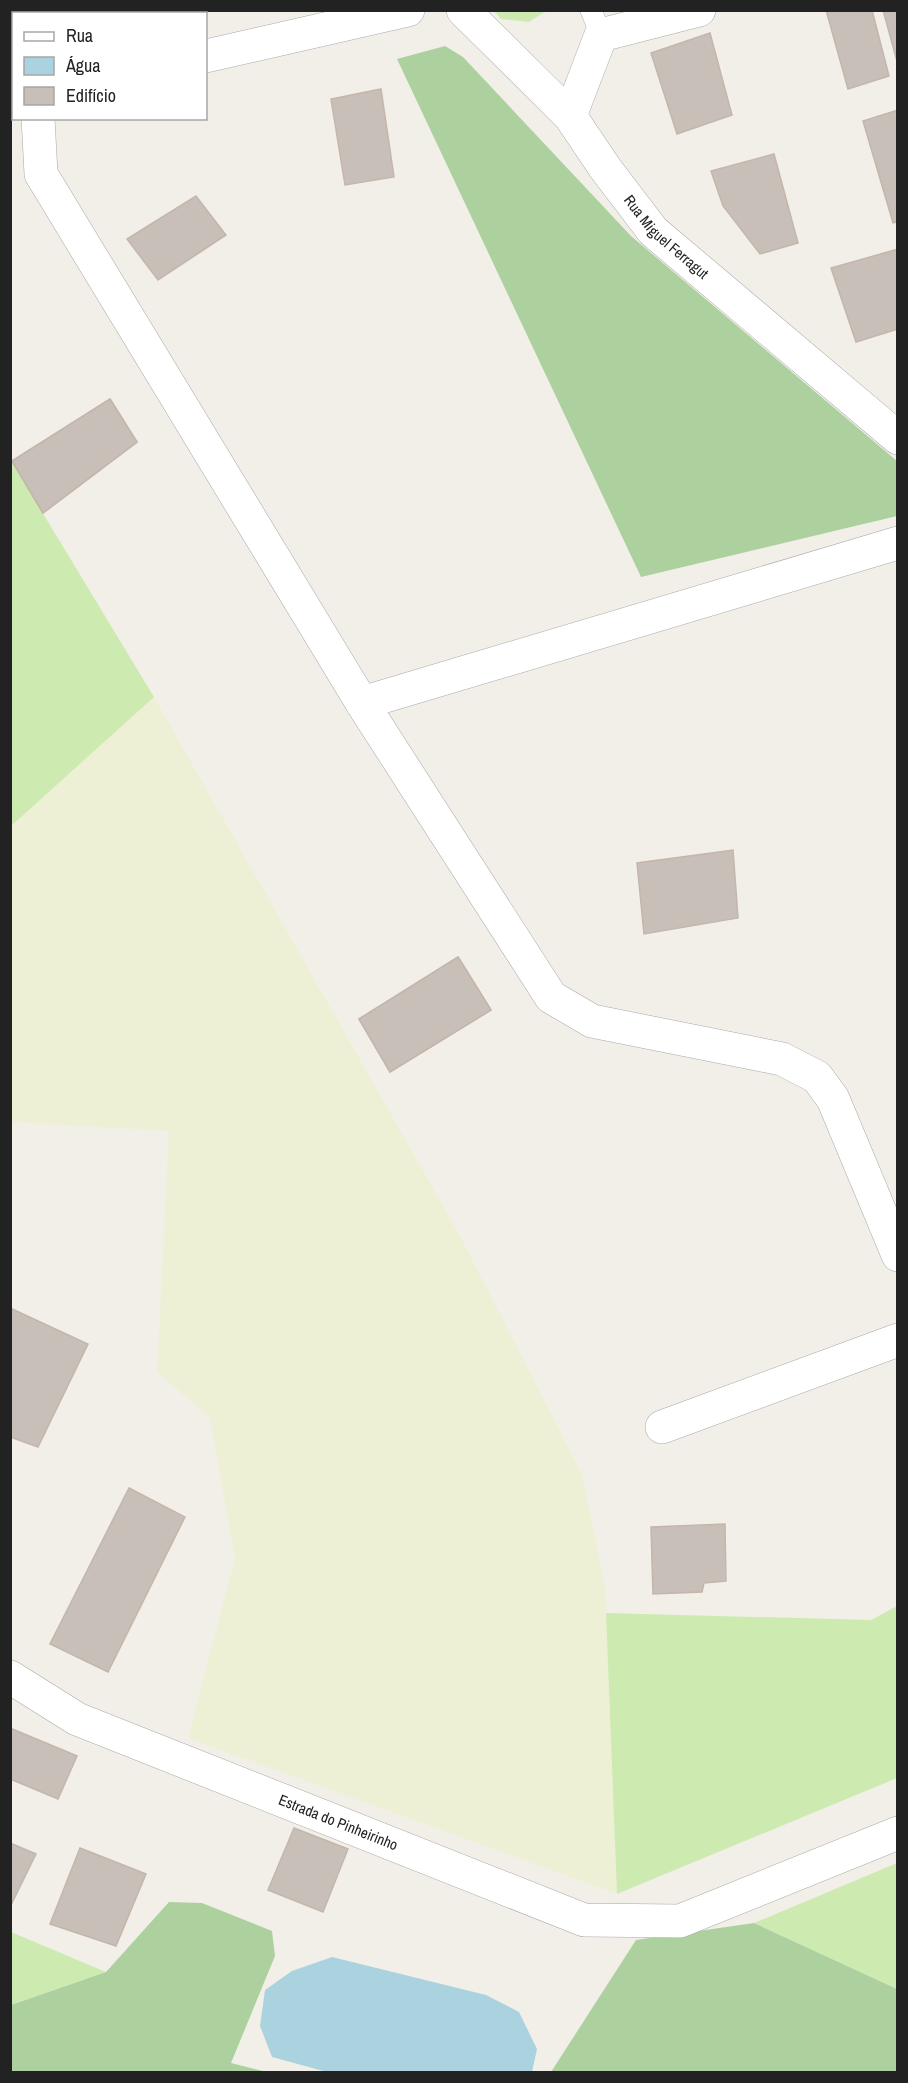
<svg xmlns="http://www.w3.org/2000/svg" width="908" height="2083" viewBox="0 0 908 2083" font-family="'Archivo Narrow',sans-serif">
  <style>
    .farmland { fill: #eef0d5 }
    .grass { fill: #cdebb0 }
    .forest { fill: #add19e }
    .water { fill: #aad3df }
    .building { fill: #c7bfb8; stroke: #c4b6ab; stroke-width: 1.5 }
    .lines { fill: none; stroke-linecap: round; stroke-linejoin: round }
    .service-casing { stroke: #a9a9a9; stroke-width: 22 }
    .minor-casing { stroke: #a9a9a9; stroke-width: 34 }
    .service { stroke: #fff; stroke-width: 21 }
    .minor { stroke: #fff; stroke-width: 33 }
    .labels { text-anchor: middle; stroke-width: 6; stroke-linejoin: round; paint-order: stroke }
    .street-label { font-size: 15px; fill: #222; stroke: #fff }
  </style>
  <rect width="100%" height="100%" fill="#f2efe9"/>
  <polygon class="farmland" points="154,697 459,1234 582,1474 605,1587 617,1894 188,1738 235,1558 210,1418 157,1372 169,1131 11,1122 10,826"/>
  <g class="grass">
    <polygon points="494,11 546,11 529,22 501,19"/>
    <polygon points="10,459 154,697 11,826 10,826"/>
    <polygon points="897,1606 897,1778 617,1894 606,1613 871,1620"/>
    <polygon points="897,1863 897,1989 754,1923"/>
    <polygon points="11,1932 106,1972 11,2005"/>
  </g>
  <g class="forest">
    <polygon points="445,46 463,57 631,236 897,461 897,516 641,577 397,59"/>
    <polygon points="169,1902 202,1903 272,1931 275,1956 231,2063 267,2072 11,2072 11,2005 106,1972"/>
    <polygon points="754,1923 897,1989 897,2072 551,2072 636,1940"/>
  </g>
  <polygon class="water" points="332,1957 486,1995 519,2012 537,2049 532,2072 327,2072 272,2057 260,2026 265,1990 292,1971"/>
  <g class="building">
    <polygon points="826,10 872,10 889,76 848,89"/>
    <polygon points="883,10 898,10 898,65"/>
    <polygon points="710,33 732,115 677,134 651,53"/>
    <polygon points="381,89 394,177 345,185 331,99"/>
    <polygon points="898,110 898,222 893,223 863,121"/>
    <polygon points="774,154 798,243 760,254 723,206 711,171"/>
    <polygon points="196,196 226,235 158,280 127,239"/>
    <polygon points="898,249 898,329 856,342 831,268"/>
    <polygon points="110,399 137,442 43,513 12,461"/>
    <polygon points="110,399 137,442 43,513 12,461"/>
    <polygon points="733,850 738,918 644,934 637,863"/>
    <polygon points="458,957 491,1010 390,1072 359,1019"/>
    <polygon points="458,957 491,1010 390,1072 359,1019"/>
    <polygon points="10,1308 88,1344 38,1447 10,1437"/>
    <polygon points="129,1488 185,1517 108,1672 50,1644"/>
    <polygon points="725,1524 726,1581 704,1583 702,1592 653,1594 651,1527"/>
    <polygon points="10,1728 77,1756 58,1799 10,1779"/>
    <polygon points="294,1828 348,1849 323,1912 268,1890"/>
    <polygon points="10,1843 36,1854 12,1903 10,1902"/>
    <polygon points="80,1848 146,1874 116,1946 50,1924"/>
  </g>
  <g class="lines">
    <defs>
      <polyline id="service" points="591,10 601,35"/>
      <g id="minor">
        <polyline points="28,10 29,14"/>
        <path id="s1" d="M463,10L570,116L605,168L653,231L898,438"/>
        <polyline points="206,56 408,10"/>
        <polyline points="10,97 14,97"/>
        <polyline points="570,116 601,35 699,10"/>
        <polyline points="38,118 41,174 362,703 551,997 592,1021 782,1059 817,1077 833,1099 898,1255"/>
        <polyline points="362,703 898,543"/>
        <polyline points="662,1427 898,1340"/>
        <path id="s2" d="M10,1677L77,1719L584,1920L680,1921L898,1833"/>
      </g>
    </defs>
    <use href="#service" class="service-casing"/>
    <use href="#minor" class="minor-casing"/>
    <use href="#service" class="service"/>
    <use href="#minor" class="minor"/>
  </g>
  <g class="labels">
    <g class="street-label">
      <text dy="5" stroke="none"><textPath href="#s1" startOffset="306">Rua Miguel Ferragut</textPath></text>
      <text dy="5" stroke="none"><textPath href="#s2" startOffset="360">Estrada do Pinheirinho</textPath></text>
    </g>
  </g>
  <rect width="908" height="2083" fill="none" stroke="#222222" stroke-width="24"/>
  <rect x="12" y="12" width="195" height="108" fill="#ffffff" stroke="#a7a7a7" stroke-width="1.5"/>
  <rect x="24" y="32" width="30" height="9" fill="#ffffff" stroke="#a7a7a7" stroke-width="1.5"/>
  <text x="66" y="42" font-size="18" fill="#222222">Rua</text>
  <rect x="24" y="57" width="30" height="18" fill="#aad3df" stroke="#a7a7a7" stroke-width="1.5"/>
  <text x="66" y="72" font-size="18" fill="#222222">Água</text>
  <rect x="24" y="87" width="30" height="18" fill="#c7bfb8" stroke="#a7a7a7" stroke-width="1.5"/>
  <text x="66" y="102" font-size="18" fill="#222222">Edifício</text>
</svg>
